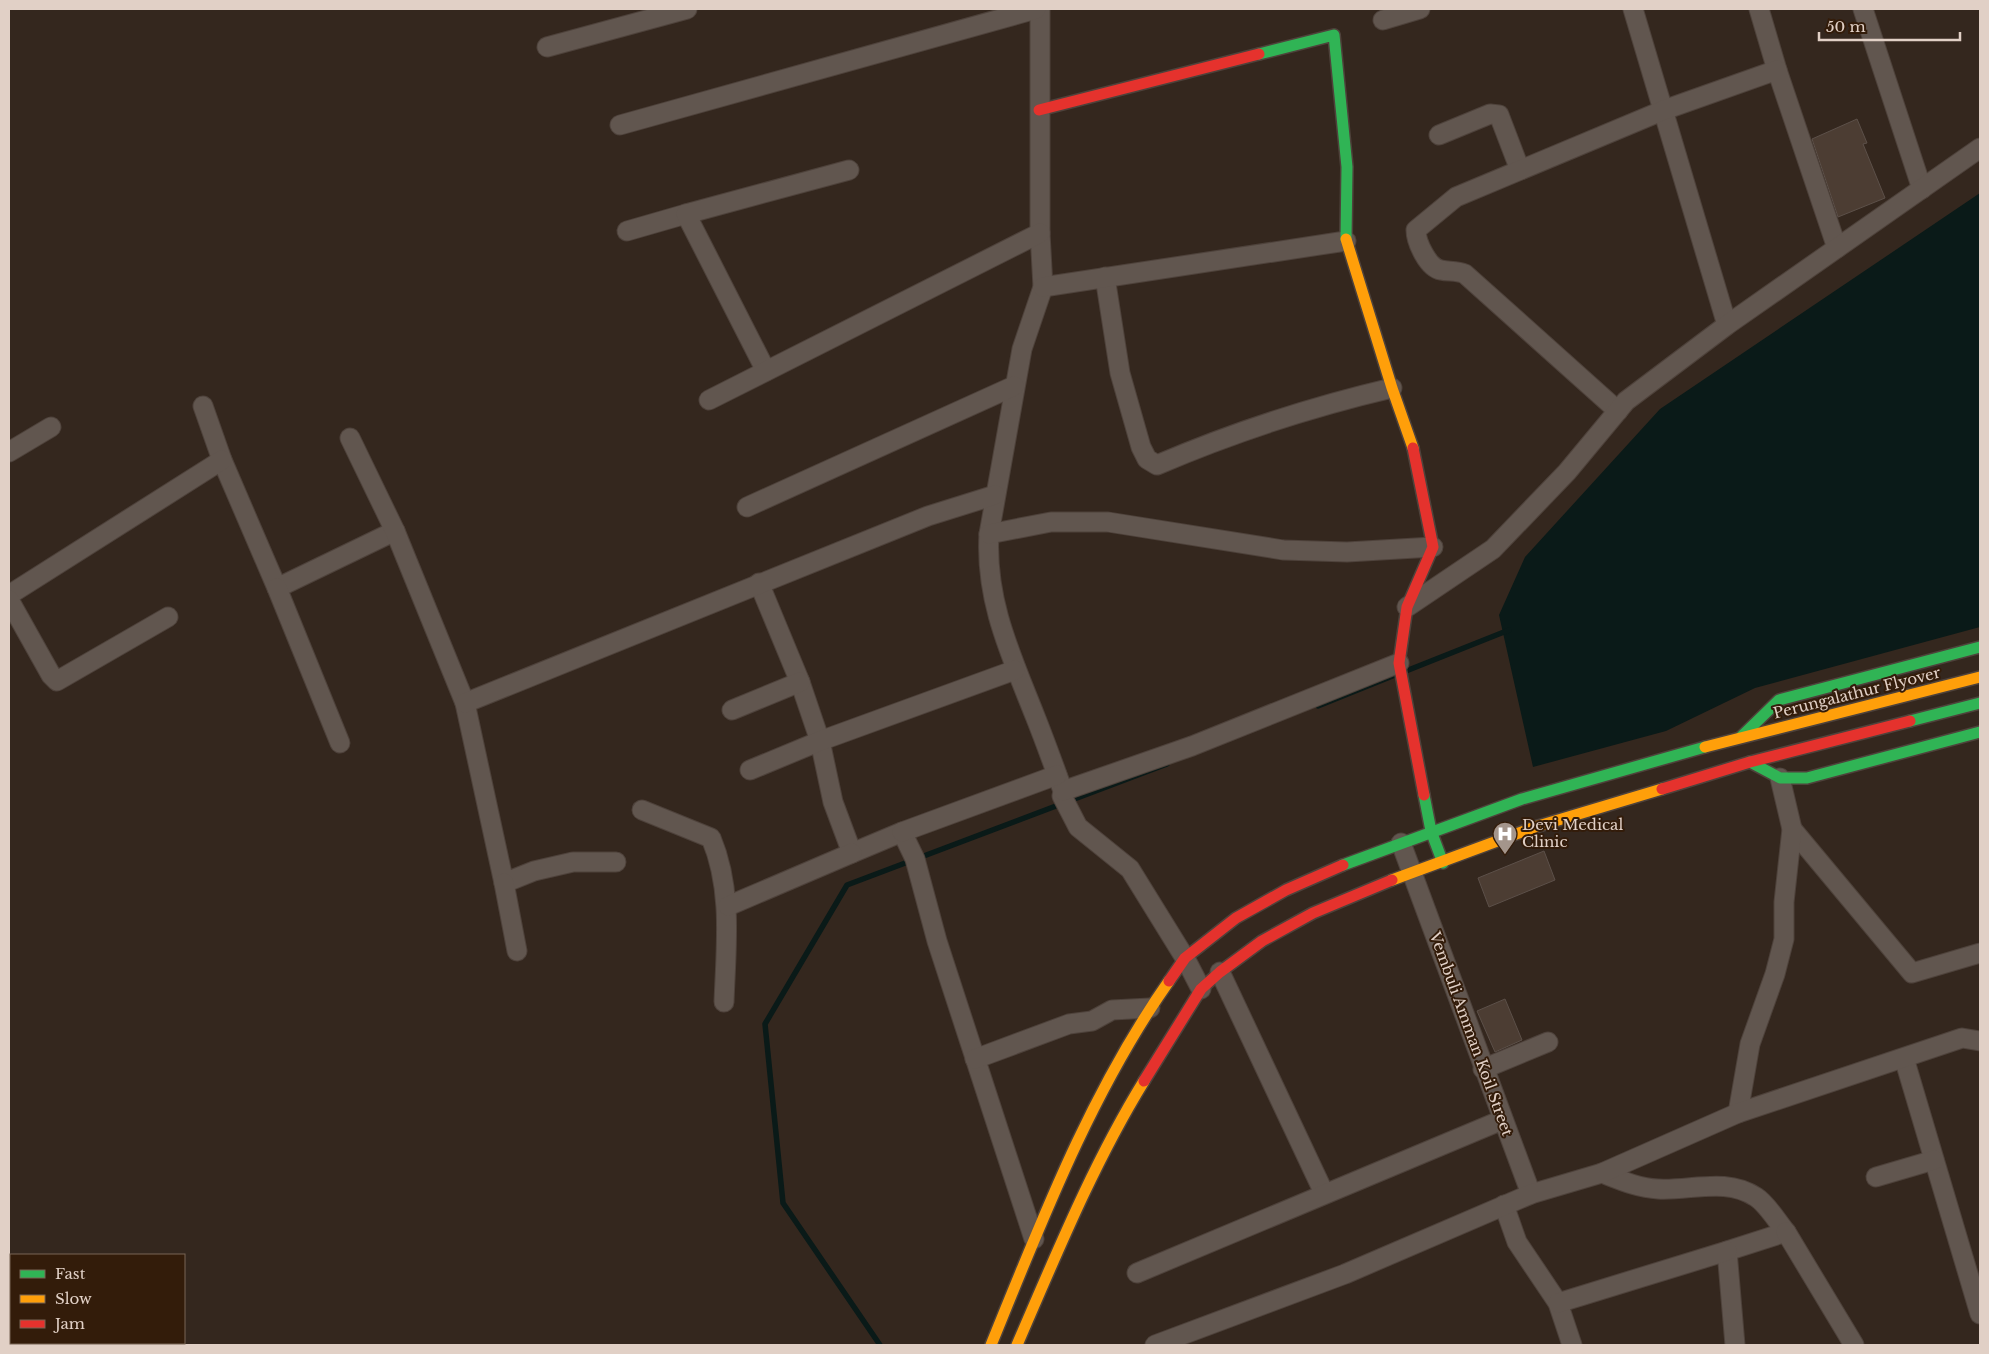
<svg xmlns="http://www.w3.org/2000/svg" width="1989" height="1354" viewBox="0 0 1989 1354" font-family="'Libre Baskerville',serif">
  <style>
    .water { fill: #0a1a18 }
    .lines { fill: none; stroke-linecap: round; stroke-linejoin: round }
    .stream { stroke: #0a1a18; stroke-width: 5.5 }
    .building { fill: #4c3d33; stroke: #5c5049 }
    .street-casing { stroke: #4e423b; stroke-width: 21 }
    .fast-casing { stroke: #4e423b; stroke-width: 14 }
    .slow-casing { stroke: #4e423b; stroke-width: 14 }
    .jam-casing { stroke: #4e423b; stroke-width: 14 }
    .street { stroke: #61564f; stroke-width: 19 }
    .fast { stroke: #30b455; stroke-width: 11 }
    .slow { stroke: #ff9f0a; stroke-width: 11 }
    .jam { stroke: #e5322d; stroke-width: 11 }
    .labels { text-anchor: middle; stroke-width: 4; stroke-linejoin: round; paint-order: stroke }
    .street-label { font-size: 15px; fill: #e1d0c6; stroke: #331c0a }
    .poi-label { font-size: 15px; fill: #e1d0c6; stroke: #331c0a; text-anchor: start }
  </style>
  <rect width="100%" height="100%" fill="#34271e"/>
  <polygon class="water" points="1980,193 1980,627 1755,688 1666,731 1533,767 1499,615 1525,557 1660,409"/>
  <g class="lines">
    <g class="stream">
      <polyline points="1406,671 1509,630"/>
      <polyline points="1318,706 1395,675"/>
      <polyline points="880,1345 783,1203 765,1024 847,885 1167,764"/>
    </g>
  </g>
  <g class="building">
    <polygon points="1857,119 1867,143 1863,144 1885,198 1838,217 1812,139"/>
    <polygon points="1544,851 1555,880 1489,907 1478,878"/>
    <polygon points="1505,999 1522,1040 1495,1052 1477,1011"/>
  </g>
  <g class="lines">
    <defs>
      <g id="street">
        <path d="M1040,9V233L1043,287L1022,349L989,534C985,601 1011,655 1035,716C1045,741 1054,766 1063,791L1062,796L1078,827L1130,869L1185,958L1201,989"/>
        <polyline points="1633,9 1727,325"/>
        <polyline points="1759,9 1777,70"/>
        <polyline points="1863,9 1922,189"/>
        <polyline points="1383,20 1420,9"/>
        <polyline points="547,47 687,9"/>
        <polyline points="620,125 1036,9"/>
        <polyline points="1439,135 1490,114 1499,115 1520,170"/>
        <polyline points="627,231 686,214"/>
        <path d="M1105,277L1120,373L1141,447L1147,459L1157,465C1234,432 1311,407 1392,388"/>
        <polyline points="1043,287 1346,241"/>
        <polyline points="766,371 686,214 849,170"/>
        <polyline points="709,400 1040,233"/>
        <polyline points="203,406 222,460 277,588 395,531"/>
        <path d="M1618,411L1465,274C1456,270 1449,272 1441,270C1428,268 1416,242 1416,230L1456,197L1664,110L1777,70L1837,248"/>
        <polyline points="350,438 395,531 465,703 504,883 534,871 573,862 616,862"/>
        <polyline points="9,452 51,427"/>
        <polyline points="747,507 1014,386"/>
        <polyline points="989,534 1051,522 1108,522 1283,550 1347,552 1433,547"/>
        <polyline points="759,583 800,682 820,741 833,802 852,853 902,832 915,859 937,941 1034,1239"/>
        <polyline points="277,588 340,743"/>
        <polyline points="9,595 222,460"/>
        <polyline points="9,600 51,675 57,681 168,617"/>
        <polyline points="1407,607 1493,549 1567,472 1626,401 1727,325 1980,148"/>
        <polyline points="465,703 928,516 995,495"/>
        <polyline points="732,710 800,682"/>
        <polyline points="750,770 820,741 1015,670"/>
        <polyline points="1063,791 1192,746 1399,663"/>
        <path d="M642,810L711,838C733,890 726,947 724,1002"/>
        <polyline points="1792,829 1912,973 1980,953"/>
        <polyline points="902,832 1057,775"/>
        <polyline points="1401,843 1531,1194"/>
        <polyline points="504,883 517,951"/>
        <polyline points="728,906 852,853"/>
        <polyline points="1220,972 1324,1193"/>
        <polyline points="1904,1058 1980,1314"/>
        <polyline points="975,1059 1069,1024 1092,1021 1112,1010 1150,1008"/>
        <polyline points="1483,1069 1548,1042"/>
        <polyline points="1738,1113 1750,1044 1775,974 1784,939 1784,902 1792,829 1780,778"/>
        <path d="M1602,1173C1620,1180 1638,1188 1658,1189C1691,1191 1726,1177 1756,1197C1767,1204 1777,1221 1786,1232L1727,1251L1735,1345"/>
        <polyline points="1876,1177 1934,1160"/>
        <polyline points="1504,1205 1517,1242 1558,1303 1572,1345"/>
        <polyline points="1786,1232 1854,1345"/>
        <polyline points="1137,1273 1502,1120"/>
        <polyline points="1558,1303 1727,1251"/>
        <polyline points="1155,1345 1345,1274 1531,1194 1602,1173 1738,1113 1962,1038 1980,1041"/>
      </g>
      <g id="fast">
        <polyline points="1259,54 1334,35 1347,167 1346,239"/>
        <polyline points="1910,721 1980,703"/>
        <polyline points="1741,737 1779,700 1980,647"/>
        <polyline points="1750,762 1780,778 1807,778 1980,732"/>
        <polyline points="1424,795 1431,831 1443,863"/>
        <polyline points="1343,865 1522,799 1705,747"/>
      </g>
      <g id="slow">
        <polyline points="1346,239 1392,388 1413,448"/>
        <polyline points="1705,747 1980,677"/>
        <polyline points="1392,880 1535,827 1662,789"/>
        <path d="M991,1345C1042,1220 1091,1092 1169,981"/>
        <path d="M1017,1345C1056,1255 1093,1164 1144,1081"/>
      </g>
      <g id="jam">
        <polyline points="1039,110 1259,54"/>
        <polyline points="1413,448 1433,547 1407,607 1399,663 1424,795"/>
        <polyline points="1662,789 1750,762 1910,721"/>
        <polyline points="1169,981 1185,958 1236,918 1286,890 1343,865"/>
        <polyline points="1144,1081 1201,989 1220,972 1262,941 1313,913 1392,880"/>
      </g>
    </defs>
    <use href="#street" class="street-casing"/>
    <use href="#fast" class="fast-casing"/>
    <use href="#slow" class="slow-casing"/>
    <use href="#jam" class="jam-casing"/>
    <use href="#street" class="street"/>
    <use href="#fast" class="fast"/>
    <use href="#slow" class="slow"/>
    <use href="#jam" class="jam"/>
  </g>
  <defs>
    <symbol id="hospital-pin" viewBox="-11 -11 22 30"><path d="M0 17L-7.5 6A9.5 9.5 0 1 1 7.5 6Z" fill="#a4958b" stroke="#331c0a"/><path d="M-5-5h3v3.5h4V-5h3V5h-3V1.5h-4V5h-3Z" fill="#fff"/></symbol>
  </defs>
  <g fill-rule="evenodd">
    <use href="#hospital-pin" x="1491" y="820" width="28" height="38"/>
  </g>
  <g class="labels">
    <g class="street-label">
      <text transform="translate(1857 693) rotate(-14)" y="5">Perungalathur Flyover</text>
      <text transform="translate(1471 1034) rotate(70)" y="5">Vembuli Amman Koil Street</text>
    </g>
    <g class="poi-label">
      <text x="1522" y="830">Devi Medical<tspan x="1522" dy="17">Clinic</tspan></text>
    </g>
  </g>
  <rect width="1989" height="1354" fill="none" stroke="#e1d0c6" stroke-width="20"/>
  <rect x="10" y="1254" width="175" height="90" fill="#331c0a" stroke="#796455"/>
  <rect x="20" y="1270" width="25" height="8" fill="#30b455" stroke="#796455"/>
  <text x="55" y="1279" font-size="15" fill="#e1d0c6">Fast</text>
  <rect x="20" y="1295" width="25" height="8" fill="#ff9f0a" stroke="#796455"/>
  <text x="55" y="1304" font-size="15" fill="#e1d0c6">Slow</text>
  <rect x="20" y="1320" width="25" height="8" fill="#e5322d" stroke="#796455"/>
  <text x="55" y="1329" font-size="15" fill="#e1d0c6">Jam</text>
  <path d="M1819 32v8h141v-8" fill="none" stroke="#e1d0c6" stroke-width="2.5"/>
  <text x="1826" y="32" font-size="15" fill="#e1d0c6" stroke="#331c0a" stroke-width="4" paint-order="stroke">50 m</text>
</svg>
